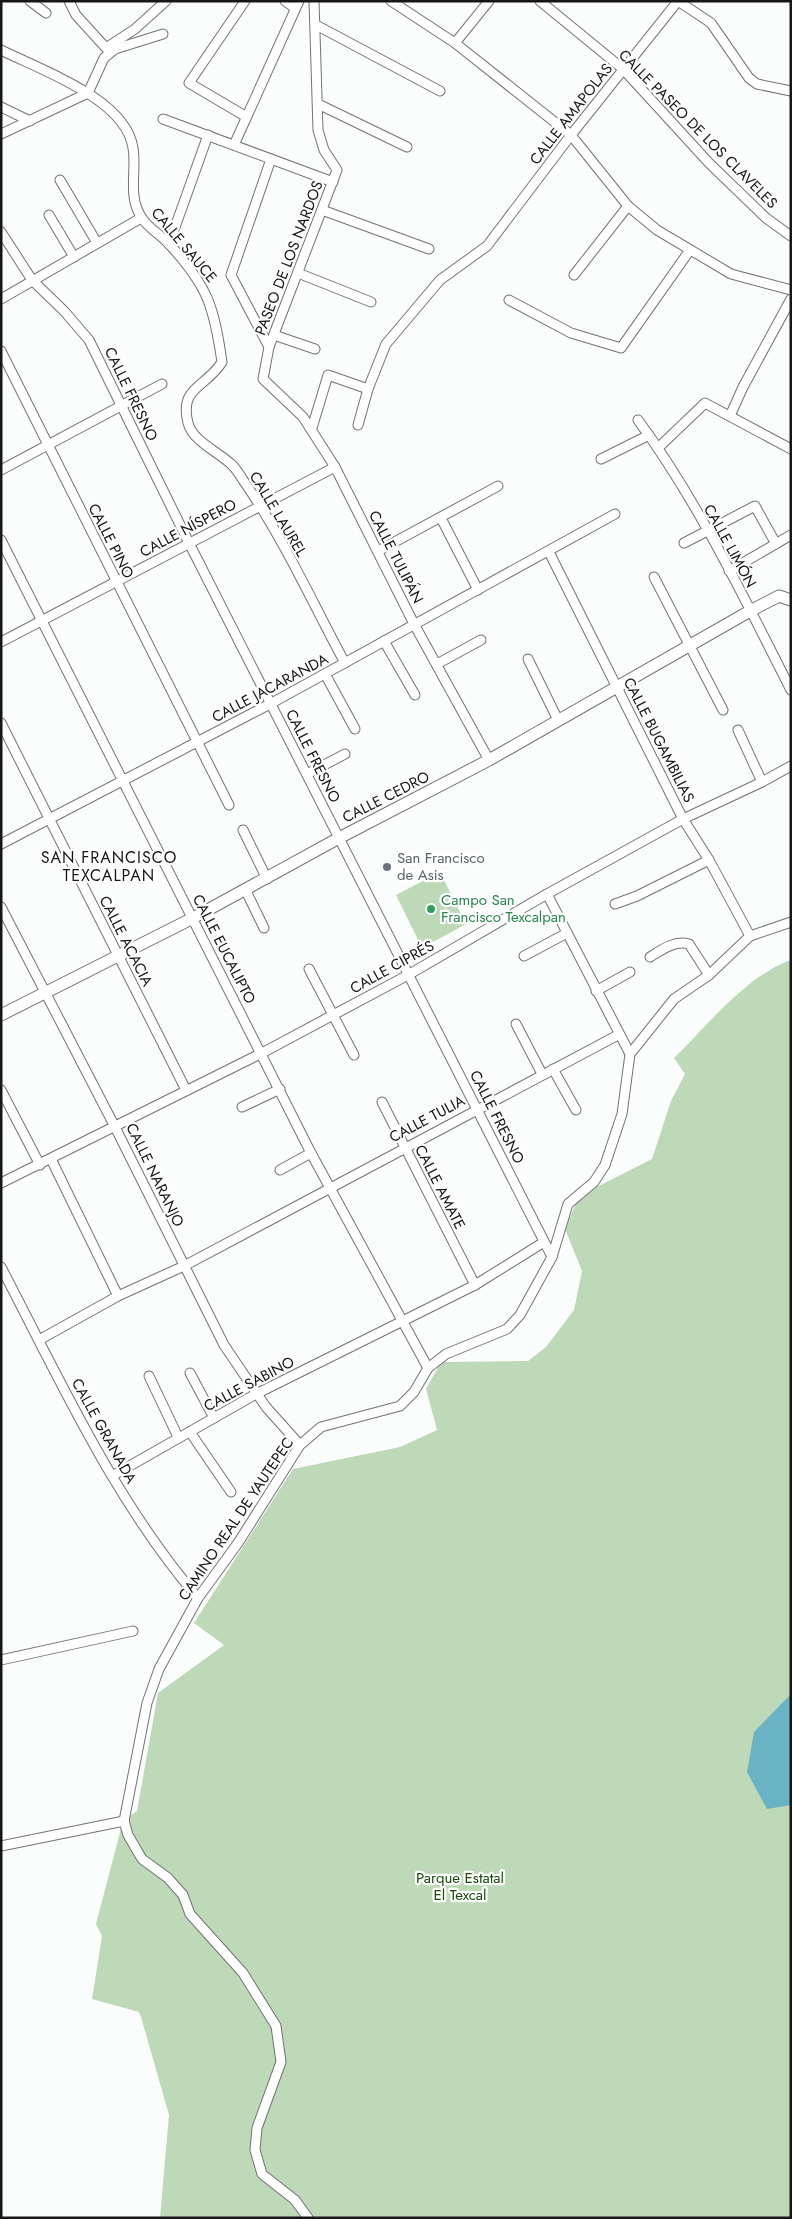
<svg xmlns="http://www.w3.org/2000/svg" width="792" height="2219" viewBox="0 0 792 2219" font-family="Jost,sans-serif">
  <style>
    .green { fill: #bed9b7 }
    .water { fill: #6ab3c4 }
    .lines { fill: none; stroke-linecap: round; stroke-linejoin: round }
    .minor-casing { stroke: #727374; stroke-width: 11 }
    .tertiary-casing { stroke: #727374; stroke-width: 13 }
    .minor { stroke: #fff; stroke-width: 9 }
    .tertiary { stroke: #fff; stroke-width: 11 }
    .worship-dot { fill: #6b7280; stroke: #fff; stroke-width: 2 }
    .leisure-dot { fill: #2e9e5b; stroke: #fff; stroke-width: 2 }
    .labels { text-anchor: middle; stroke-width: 4.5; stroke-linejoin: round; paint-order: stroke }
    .street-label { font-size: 15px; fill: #171718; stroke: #fff }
    .worship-label { font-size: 15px; fill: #5b616d; stroke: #fff; text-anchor: start }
    .leisure-label { font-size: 15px; fill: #27864d; stroke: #fff; text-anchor: start }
    .park-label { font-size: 15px; fill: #194907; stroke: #fff }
    .neighbourhood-label { font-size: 16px; letter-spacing: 1px; fill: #171718; stroke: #fff }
  </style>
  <rect width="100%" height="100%" fill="#fbfcfc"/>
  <g class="green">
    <polygon points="440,872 466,924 422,948 396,895"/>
    <path d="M791,960V2218H160L169,2115L141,2017L139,2012L92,1999L102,1936L96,1924L123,1821L137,1811L158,1693L224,1645L194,1623L293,1469L400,1447L437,1430L426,1389L441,1362L528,1361L546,1347L574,1310L582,1271L565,1229L579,1196L652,1159L671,1101L685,1074L674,1058C707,1026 747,975 791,960Z"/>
  </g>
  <polygon class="water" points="791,1694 791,1805 767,1809 747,1772 754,1732"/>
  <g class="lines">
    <defs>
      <g id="minor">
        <polyline points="30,1 46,13"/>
        <polyline points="69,1 76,15 106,48 135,29 166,1"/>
        <polyline points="245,1 189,83 245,116"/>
        <polyline points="285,1 295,8"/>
        <polyline points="314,1 318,130 324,150 337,170 269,347 263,379 303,417 335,467 414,624 489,760"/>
        <polyline points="391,1 455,43 571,135 628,206 657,230 731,274 791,290"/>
        <polyline points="540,1 623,69 709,163 766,218 791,236"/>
        <polyline points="678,1 711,23 749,78 757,84 791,91"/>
        <polyline points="316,25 440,91"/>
        <polyline points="455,43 489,1"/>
        <path d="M1,50C41,70 126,99 133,148C137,171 127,197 142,218C148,228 161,235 169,244C208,286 214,307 222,362C206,388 179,386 188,423C193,442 219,452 232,465C236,469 240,475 243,480C283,537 312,602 345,663"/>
        <polyline points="88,93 104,58 115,49 163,34"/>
        <polyline points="318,104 407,147"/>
        <polyline points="1,107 30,121"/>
        <polyline points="163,119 333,182"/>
        <polyline points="1,134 88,93"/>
        <polyline points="234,145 299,1"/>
        <polyline points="60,180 97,243"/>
        <polyline points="322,210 429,249"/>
        <polyline points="49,215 74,257"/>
        <polyline points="1,232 32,280 64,311 89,340 189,543 552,1257"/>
        <polyline points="169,244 208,135"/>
        <polyline points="298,273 371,302"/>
        <polyline points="574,275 628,206"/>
        <polyline points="1,299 141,218"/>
        <polyline points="509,300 571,333 621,348 690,250"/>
        <polyline points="274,335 315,349"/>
        <polyline points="269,347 231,275 271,159"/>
        <polyline points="1,351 229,805"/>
        <polyline points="730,416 743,387 791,299"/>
        <path d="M638,420C699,503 744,598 791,690"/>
        <polyline points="358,425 368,389 386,344 440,280 487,246 571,135 678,1"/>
        <polyline points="312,428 328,375 368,389"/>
        <polyline points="658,448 705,403 791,449"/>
        <polyline points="601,459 649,435"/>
        <polyline points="1,470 162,384"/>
        <polyline points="441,518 478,590"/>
        <polyline points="1,540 311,1153 428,1368"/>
        <polyline points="684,543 755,506 776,544"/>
        <polyline points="378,551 498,486"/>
        <polyline points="549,552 683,819 709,860 750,936"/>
        <polyline points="729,571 791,535"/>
        <polyline points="654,577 723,710"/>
        <polyline points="384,641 415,695"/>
        <polyline points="1,642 335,467"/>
        <polyline points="528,659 558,720"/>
        <polyline points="437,664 481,640"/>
        <polyline points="325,674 355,729"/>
        <polyline points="1,723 186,1090"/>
        <polyline points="738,730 762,782"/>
        <polyline points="307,774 345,754"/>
        <polyline points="243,830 267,879"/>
        <polyline points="1,844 270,704 615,514"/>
        <polyline points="245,889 264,928"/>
        <polyline points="547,894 630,1054"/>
        <polyline points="615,904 637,896 709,860"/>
        <polyline points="1,907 115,1127 224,1345 266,1407 300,1445"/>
        <polyline points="524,956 567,933"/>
        <path d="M650,957C661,950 675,940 689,944L709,975"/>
        <polyline points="309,969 354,1055"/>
        <polyline points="596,991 630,972"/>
        <polyline points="516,1024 542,1074"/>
        <polyline points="553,1069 576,1110"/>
        <polyline points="1,1090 40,1165"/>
        <polyline points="382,1102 475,1285"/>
        <polyline points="242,1107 280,1089"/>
        <polyline points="51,1159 118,1296"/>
        <polyline points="280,1170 311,1153"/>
        <polyline points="1,1183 262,1053 408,975 547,894 683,819 762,782 791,766"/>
        <path d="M1,1267C60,1380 114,1500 198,1598"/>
        <polyline points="39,1340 118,1296 184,1266 618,1035"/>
        <polyline points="190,1373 214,1418"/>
        <polyline points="149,1376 178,1437"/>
        <polyline points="190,1432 231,1492"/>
        <polyline points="112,1476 256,1394 475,1285 544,1242"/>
        <polyline points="1,1660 133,1631"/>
        <polyline points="124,1821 147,1703 159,1669 198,1598 238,1543 300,1445 321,1427 400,1406 414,1392 428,1368 446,1354 507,1329 520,1315 552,1257 568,1204 594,1182 605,1165 622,1114 630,1054 674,999 709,975 750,936 791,922"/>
        <polyline points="124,1821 128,1835 142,1859 168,1878 183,1895 190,1914 243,1973 276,2026 281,2062 257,2128 255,2150 262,2174 295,2200 308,2218"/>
        <polyline points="1,1846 124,1821"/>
      </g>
      <polyline id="tertiary" points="1,1015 193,918 339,838 489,760 750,611 779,596 791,600"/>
    </defs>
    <use href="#minor" class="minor-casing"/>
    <use href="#tertiary" class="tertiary-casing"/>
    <use href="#minor" class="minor"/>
    <use href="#tertiary" class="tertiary"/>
  </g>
  <circle class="worship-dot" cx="387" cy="867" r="5"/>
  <circle class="leisure-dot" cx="431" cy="909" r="5"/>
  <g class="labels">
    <g class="street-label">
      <text transform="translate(571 114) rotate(-52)" y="5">CALLE AMAPOLAS</text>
      <text transform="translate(698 129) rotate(45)" y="5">CALLE PASEO DE LOS CLAVELES</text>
      <text transform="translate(184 245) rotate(50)" y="5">CALLE SAUCE</text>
      <text transform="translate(289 258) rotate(-69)" y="5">PASEO DE LOS NARDOS</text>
      <text transform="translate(131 394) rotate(64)" y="5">CALLE FRESNO</text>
      <text transform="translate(278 514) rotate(59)" y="5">CALLE LAUREL</text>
      <text transform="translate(188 528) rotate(-28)" y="5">CALLE NÍSPERO</text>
      <text transform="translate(111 541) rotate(63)" y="5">CALLE PINO</text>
      <text transform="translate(730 546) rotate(61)" y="5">CALLE LIMÓN</text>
      <text transform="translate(396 557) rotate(63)" y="5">CALLE TULIPÁN</text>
      <text transform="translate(270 688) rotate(-28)" y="5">CALLE JACARANDA</text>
      <text transform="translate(659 740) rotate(63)" y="5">CALLE BUGAMBILIAS</text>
      <text transform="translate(313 756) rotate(63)" y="5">CALLE FRESNO</text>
      <text transform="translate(386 797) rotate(-27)" y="5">CALLE CEDRO</text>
      <text transform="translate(126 941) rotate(63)" y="5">CALLE ACACIA</text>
      <text transform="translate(224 949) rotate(63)" y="5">CALLE EUCALIPTO</text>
      <text transform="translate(392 967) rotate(-29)" y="5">CALLE CIPRÉS</text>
      <text transform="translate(497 1117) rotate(63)" y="5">CALLE FRESNO</text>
      <text transform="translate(427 1119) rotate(-28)" y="5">CALLE TULIA</text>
      <text transform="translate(155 1175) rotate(64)" y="5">CALLE NARANJO</text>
      <text transform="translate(440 1187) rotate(63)" y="5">CALLE AMATE</text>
      <text transform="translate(249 1384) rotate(-28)" y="5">CALLE SABINO</text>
      <text transform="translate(104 1431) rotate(61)" y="5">CALLE GRANADA</text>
      <text transform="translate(236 1519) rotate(-56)" y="5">CAMINO REAL DE YAUTEPEC</text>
    </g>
    <g class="worship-label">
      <text x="397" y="863">San Francisco<tspan x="397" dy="17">de Asis</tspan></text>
    </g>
    <g class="leisure-label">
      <text x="441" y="905">Campo San<tspan x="441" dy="17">Francisco Texcalpan</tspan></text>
    </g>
    <g class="park-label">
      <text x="460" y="1883">Parque Estatal<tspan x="460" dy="17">El Texcal</tspan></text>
    </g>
    <g class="neighbourhood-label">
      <text x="109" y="863">SAN FRANCISCO<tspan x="109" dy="18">TEXCALPAN</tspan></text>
    </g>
  </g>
  <rect width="792" height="2219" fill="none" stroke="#171718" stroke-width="5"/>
</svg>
